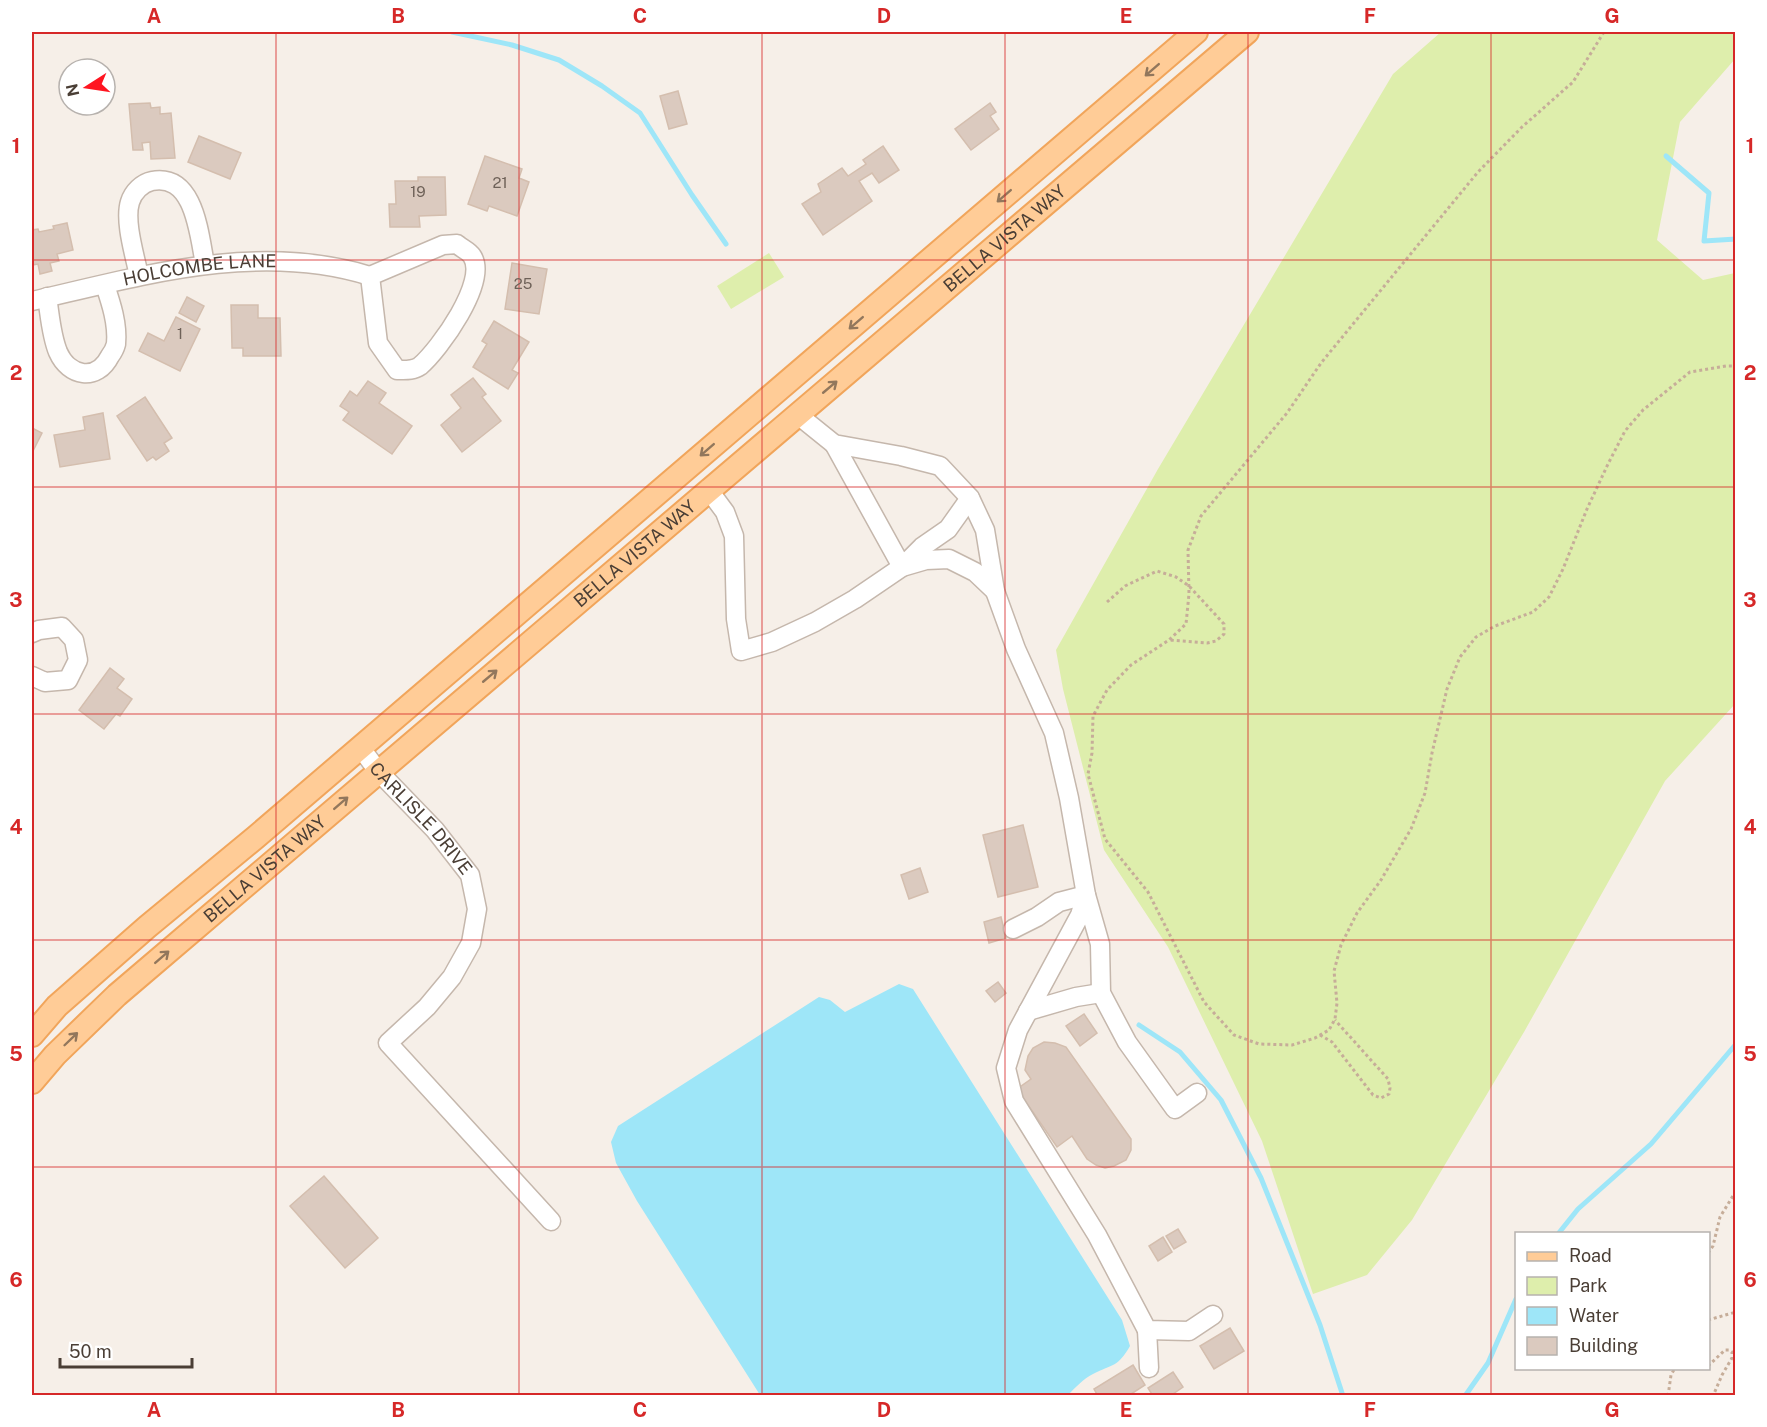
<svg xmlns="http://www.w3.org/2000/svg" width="1767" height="1427" viewBox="0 0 1767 1427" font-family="'Public Sans',sans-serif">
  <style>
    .green { fill: #deeeac }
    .water { fill: #9ee6f8 }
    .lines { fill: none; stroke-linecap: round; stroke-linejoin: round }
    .stream { stroke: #9ee6f8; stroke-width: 5 }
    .building { fill: #dbcabf; stroke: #d4beae; stroke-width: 1.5 }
    .minor-casing { stroke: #c5b7ac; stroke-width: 21 }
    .major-casing { stroke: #f1a55b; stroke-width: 26 }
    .path { stroke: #c6ad99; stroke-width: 3; stroke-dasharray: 3 3; stroke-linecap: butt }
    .minor { stroke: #fff; stroke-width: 18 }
    .major { stroke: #ffcc97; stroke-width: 22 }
    .oneway { stroke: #92775c }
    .grid { fill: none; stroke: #d62828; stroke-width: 1.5; stroke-opacity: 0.55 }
    .labels { text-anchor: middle; stroke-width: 4.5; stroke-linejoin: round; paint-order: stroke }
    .number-label { font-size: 15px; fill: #6e6158 }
    .street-label { font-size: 18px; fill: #4a3e35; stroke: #fff }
    .neatline { fill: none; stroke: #d62828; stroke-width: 2 }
    .grid-label { font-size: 20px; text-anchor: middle; font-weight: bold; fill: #d62828 }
  </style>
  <rect width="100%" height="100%" fill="#f6efe8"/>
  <g class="green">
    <polygon points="1441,32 1735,32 1735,59 1680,122 1657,240 1703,280 1735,273 1735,704 1665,781 1524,1032 1412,1220 1367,1275 1313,1294 1262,1141 1168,947 1104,850 1063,689 1056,650 1158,469 1393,74"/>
    <polygon points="769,253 784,277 731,309 717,286"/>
  </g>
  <path class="water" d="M899,984L913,989L1122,1320L1130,1346C1118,1367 1113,1364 1093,1374C1083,1379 1076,1387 1068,1395H760L637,1201L616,1163L611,1142L618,1126L819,997L830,1000L845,1012Z"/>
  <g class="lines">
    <g class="stream">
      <polyline points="452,32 512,45 559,60 602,86 640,113 692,195 726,244"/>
      <polyline points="1666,156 1709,193 1704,241 1736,239"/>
      <polyline points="1139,1025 1180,1052 1221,1100 1261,1178 1320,1325 1343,1396"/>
      <polyline points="1558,1234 1578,1209 1651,1144 1736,1044"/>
      <polyline points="1465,1396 1488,1363 1516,1299"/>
    </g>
  </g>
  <g class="building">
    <polygon points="678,91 687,124 669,129 660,96"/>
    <polygon points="150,103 151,108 160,107 160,114 171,113 175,158 151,159 150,142 142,143 143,150 133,150 129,104"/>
    <polygon points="990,103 996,112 990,116 999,129 971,150 955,129"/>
    <polygon points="199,136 241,153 230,179 188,162"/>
    <polygon points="883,146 899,170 879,183 872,173 859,181 872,201 823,235 802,204 821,192 818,184 842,168 848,176 866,164 863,160"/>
    <polygon points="485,156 522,169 519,178 529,182 517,216 489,206 487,211 468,204"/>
    <polygon points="418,177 445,177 446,215 419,216 420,227 390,227 389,204 396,204 395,181 418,181"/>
    <polygon points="67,223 73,250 57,254 59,261 50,263 52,271 40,274 38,264 32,265 32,230 38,229 39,232 54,229 53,226"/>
    <polygon points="512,263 547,269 539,314 505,309"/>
    <polygon points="187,297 204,306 196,322 179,313"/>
    <polygon points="231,305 258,305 258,318 280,318 281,356 243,356 243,348 232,348"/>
    <polygon points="176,317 200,329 180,371 139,351 148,333 164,341"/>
    <polygon points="494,321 529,342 512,370 518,373 508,389 473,367 487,344 482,341"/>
    <polygon points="473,378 486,394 482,397 501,421 462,452 441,425 461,408 451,395"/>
    <polygon points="368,381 386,393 379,403 412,426 392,454 343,420 349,412 340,406 350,391 357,396"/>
    <polygon points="145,397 172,438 164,443 169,451 156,460 153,457 147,461 117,416"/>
    <polygon points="103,413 110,459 60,467 54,435 85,430 83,417"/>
    <polygon points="32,428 42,433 32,453"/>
    <polygon points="110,668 124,679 117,688 132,699 120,716 116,714 104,729 79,710"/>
    <polygon points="1023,825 1038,887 998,897 983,835"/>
    <polygon points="920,868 928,892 909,899 901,875"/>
    <polygon points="1001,917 1006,938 989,943 984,922"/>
    <polygon points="998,982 1006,993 995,1002 986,991"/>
    <polygon points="1084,1014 1097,1033 1080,1046 1066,1026"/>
    <polygon points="1044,1042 1055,1043 1066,1047 1131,1139 1131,1150 1126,1160 1114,1166 1105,1168 1096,1165 1087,1159 1072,1136 1057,1147 1017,1089 1031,1079 1025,1070 1028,1056 1033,1048"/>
    <polygon points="324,1176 378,1238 345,1268 290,1206"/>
    <polygon points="1178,1229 1186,1242 1174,1249 1166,1236"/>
    <polygon points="1163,1237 1172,1252 1158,1261 1149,1246"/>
    <polygon points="1230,1328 1244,1351 1214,1369 1200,1346"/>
    <polygon points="1133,1365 1145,1385 1128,1396 1098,1396 1094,1389"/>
    <polygon points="1173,1372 1183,1387 1170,1396 1153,1396 1148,1388"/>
  </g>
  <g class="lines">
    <defs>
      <g id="minor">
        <path d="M457,244C461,248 469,251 472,256C489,281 439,350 420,366C413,371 405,370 397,370L378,343L370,276L443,245Z"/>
        <path d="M139,276C135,256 124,221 130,202C133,192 142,183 152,181C195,173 199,235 205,264"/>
        <path d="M47,297C50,315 51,335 58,352C69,377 97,382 110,356C113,352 115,348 116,344C118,324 111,303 105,285"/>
        <path id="s1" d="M32,301C141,276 258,241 370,276"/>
        <polyline points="798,415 834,444 901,456 940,466 970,498 985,530 995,591 1016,649 1054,733 1069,798 1086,895 1080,915 1018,1030 1006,1068 1014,1101 1097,1235 1147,1330 1189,1331 1213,1315"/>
        <polyline points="834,444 902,567 922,547 948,529 970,498"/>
        <polyline points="708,489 725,512 734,536 736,619 741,651 772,642 815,622 855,599 902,567 926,560 949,559 975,572 995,591"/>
        <polyline points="32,633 39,630 62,627 74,640 78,660 68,680 45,682 32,676"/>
        <path id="s2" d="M360,747L378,771L435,830L470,875L477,909L471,943L452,977L427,1007L388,1043L551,1221"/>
        <polyline points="1013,929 1037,917 1059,902 1086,895 1100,944 1101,993 1127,1042 1175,1109 1197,1093"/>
        <polyline points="1028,1011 1076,997 1101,993"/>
        <polyline points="1147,1330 1149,1368"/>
      </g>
      <g id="major">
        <polyline points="32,1035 57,1006 147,927 256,837 1196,32"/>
        <path id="s3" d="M32,1082L55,1055L117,995L1247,32"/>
      </g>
    </defs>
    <use href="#minor" class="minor-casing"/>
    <use href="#major" class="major-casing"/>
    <g class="path">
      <polyline points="1604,32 1573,82 1522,127 1478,172 1321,363 1287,413 1201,516 1188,550 1189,594 1186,624 1169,640 1131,665 1107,690 1093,716 1092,753 1088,774 1105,839 1148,892 1204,1002 1234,1035 1259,1044 1292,1045 1315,1038 1329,1030 1335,1019 1337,1003 1334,971 1341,945 1357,913 1381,880 1411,829 1425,793 1432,753 1447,689 1460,657 1476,637 1495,626 1533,612 1549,597 1563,569 1587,509 1608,464 1625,431 1643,410 1690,372 1726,366 1736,366"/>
      <polyline points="1107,602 1125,586 1157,571 1176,577 1189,586 1224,624 1224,634 1216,641 1207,643 1169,640"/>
      <polyline points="1320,1035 1332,1042 1373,1095 1381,1098 1389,1094 1390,1088 1388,1079 1335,1020"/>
      <polyline points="1708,1253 1713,1246 1720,1217 1736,1191"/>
      <polyline points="1708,1320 1736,1312"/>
      <polyline points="1708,1366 1725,1350 1729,1350 1732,1352 1732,1358 1722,1375 1713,1396"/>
      <polyline points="1702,1368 1705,1368"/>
      <polyline points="1668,1396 1671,1375 1675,1368"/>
    </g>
    <use href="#minor" class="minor"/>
    <use href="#major" class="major"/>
  </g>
  <defs><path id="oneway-shaft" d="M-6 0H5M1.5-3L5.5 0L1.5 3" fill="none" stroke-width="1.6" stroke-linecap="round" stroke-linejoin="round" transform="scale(1.5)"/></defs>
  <g class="oneway">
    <use href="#oneway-shaft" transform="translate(1152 70) rotate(139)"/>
    <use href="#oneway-shaft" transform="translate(1004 196) rotate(139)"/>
    <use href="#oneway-shaft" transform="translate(856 323) rotate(139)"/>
    <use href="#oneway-shaft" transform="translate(830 387) rotate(-40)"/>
    <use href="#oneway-shaft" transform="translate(707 450) rotate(139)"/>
    <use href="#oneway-shaft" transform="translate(490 676) rotate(-40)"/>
    <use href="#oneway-shaft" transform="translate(341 803) rotate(-41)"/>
    <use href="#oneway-shaft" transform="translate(162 957) rotate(-41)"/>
    <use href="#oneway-shaft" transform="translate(71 1039) rotate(-44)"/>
  </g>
  <path class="grid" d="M276,32V1396M519,32V1396M762,32V1396M1005,32V1396M1248,32V1396M1491,32V1396M32,260H1736M32,487H1736M32,714H1736M32,940H1736M32,1167H1736"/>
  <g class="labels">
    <g class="number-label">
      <text x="500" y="188">21</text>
      <text x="418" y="197">19</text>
      <text x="523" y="289">25</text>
      <text x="180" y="339">1</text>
    </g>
    <g class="street-label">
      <text dy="6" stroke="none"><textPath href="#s3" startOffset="1288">BELLA VISTA WAY</textPath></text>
      <text dy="6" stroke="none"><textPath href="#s1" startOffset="171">HOLCOMBE LANE</textPath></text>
      <text dy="6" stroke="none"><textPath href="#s3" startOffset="802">BELLA VISTA WAY</textPath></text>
      <text dy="6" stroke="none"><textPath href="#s2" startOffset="94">CARLISLE DRIVE</textPath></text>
      <text dy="6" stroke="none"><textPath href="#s3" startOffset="316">BELLA VISTA WAY</textPath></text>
    </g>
  </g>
  <rect width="1767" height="1427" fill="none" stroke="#ffffff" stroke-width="66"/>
  <rect x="1515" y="1232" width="195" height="138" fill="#ffffff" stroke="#b7b2ae" stroke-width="1.5"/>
  <rect x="1527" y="1252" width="30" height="9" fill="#ffcc97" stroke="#b7b2ae" stroke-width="1.5"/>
  <text x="1569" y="1262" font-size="18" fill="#4a3e35">Road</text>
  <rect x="1527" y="1277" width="30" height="18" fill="#deeeac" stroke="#b7b2ae" stroke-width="1.5"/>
  <text x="1569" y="1292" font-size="18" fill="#4a3e35">Park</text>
  <rect x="1527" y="1307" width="30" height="18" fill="#9ee6f8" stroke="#b7b2ae" stroke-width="1.5"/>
  <text x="1569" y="1322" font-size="18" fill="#4a3e35">Water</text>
  <rect x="1527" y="1337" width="30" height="18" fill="#dbcabf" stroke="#b7b2ae" stroke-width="1.5"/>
  <text x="1569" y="1352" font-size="18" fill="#4a3e35">Building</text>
  <g transform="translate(87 87) rotate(258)"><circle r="28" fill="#ffffff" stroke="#b7b2ae" stroke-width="1.5"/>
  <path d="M0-4.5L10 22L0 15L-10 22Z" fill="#ff1521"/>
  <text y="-9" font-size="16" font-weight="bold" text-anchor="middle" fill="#4a3e35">N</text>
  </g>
  <path d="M60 1358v9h132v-9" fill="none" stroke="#4a3e35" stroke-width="3"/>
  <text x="69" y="1358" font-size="18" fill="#4a3e35" stroke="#ffffff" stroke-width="4.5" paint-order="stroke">50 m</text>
  <rect x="33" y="33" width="1701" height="1361" class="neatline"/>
  <g class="grid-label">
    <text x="154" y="23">A</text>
    <text x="398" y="23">B</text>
    <text x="640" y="23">C</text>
    <text x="884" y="23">D</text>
    <text x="1126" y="23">E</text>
    <text x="1370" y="23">F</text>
    <text x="1612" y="23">G</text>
    <text x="16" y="153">1</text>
    <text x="1750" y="153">1</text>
    <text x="16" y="380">2</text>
    <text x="1750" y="380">2</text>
    <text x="16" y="607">3</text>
    <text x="1750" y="607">3</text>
    <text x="16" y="834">4</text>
    <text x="1750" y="834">4</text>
    <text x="16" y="1061">5</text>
    <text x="1750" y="1061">5</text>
    <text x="16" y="1287">6</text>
    <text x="1750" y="1287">6</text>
    <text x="154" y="1417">A</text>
    <text x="398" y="1417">B</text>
    <text x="640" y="1417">C</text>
    <text x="884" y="1417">D</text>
    <text x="1126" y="1417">E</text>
    <text x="1370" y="1417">F</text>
    <text x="1612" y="1417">G</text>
  </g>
</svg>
